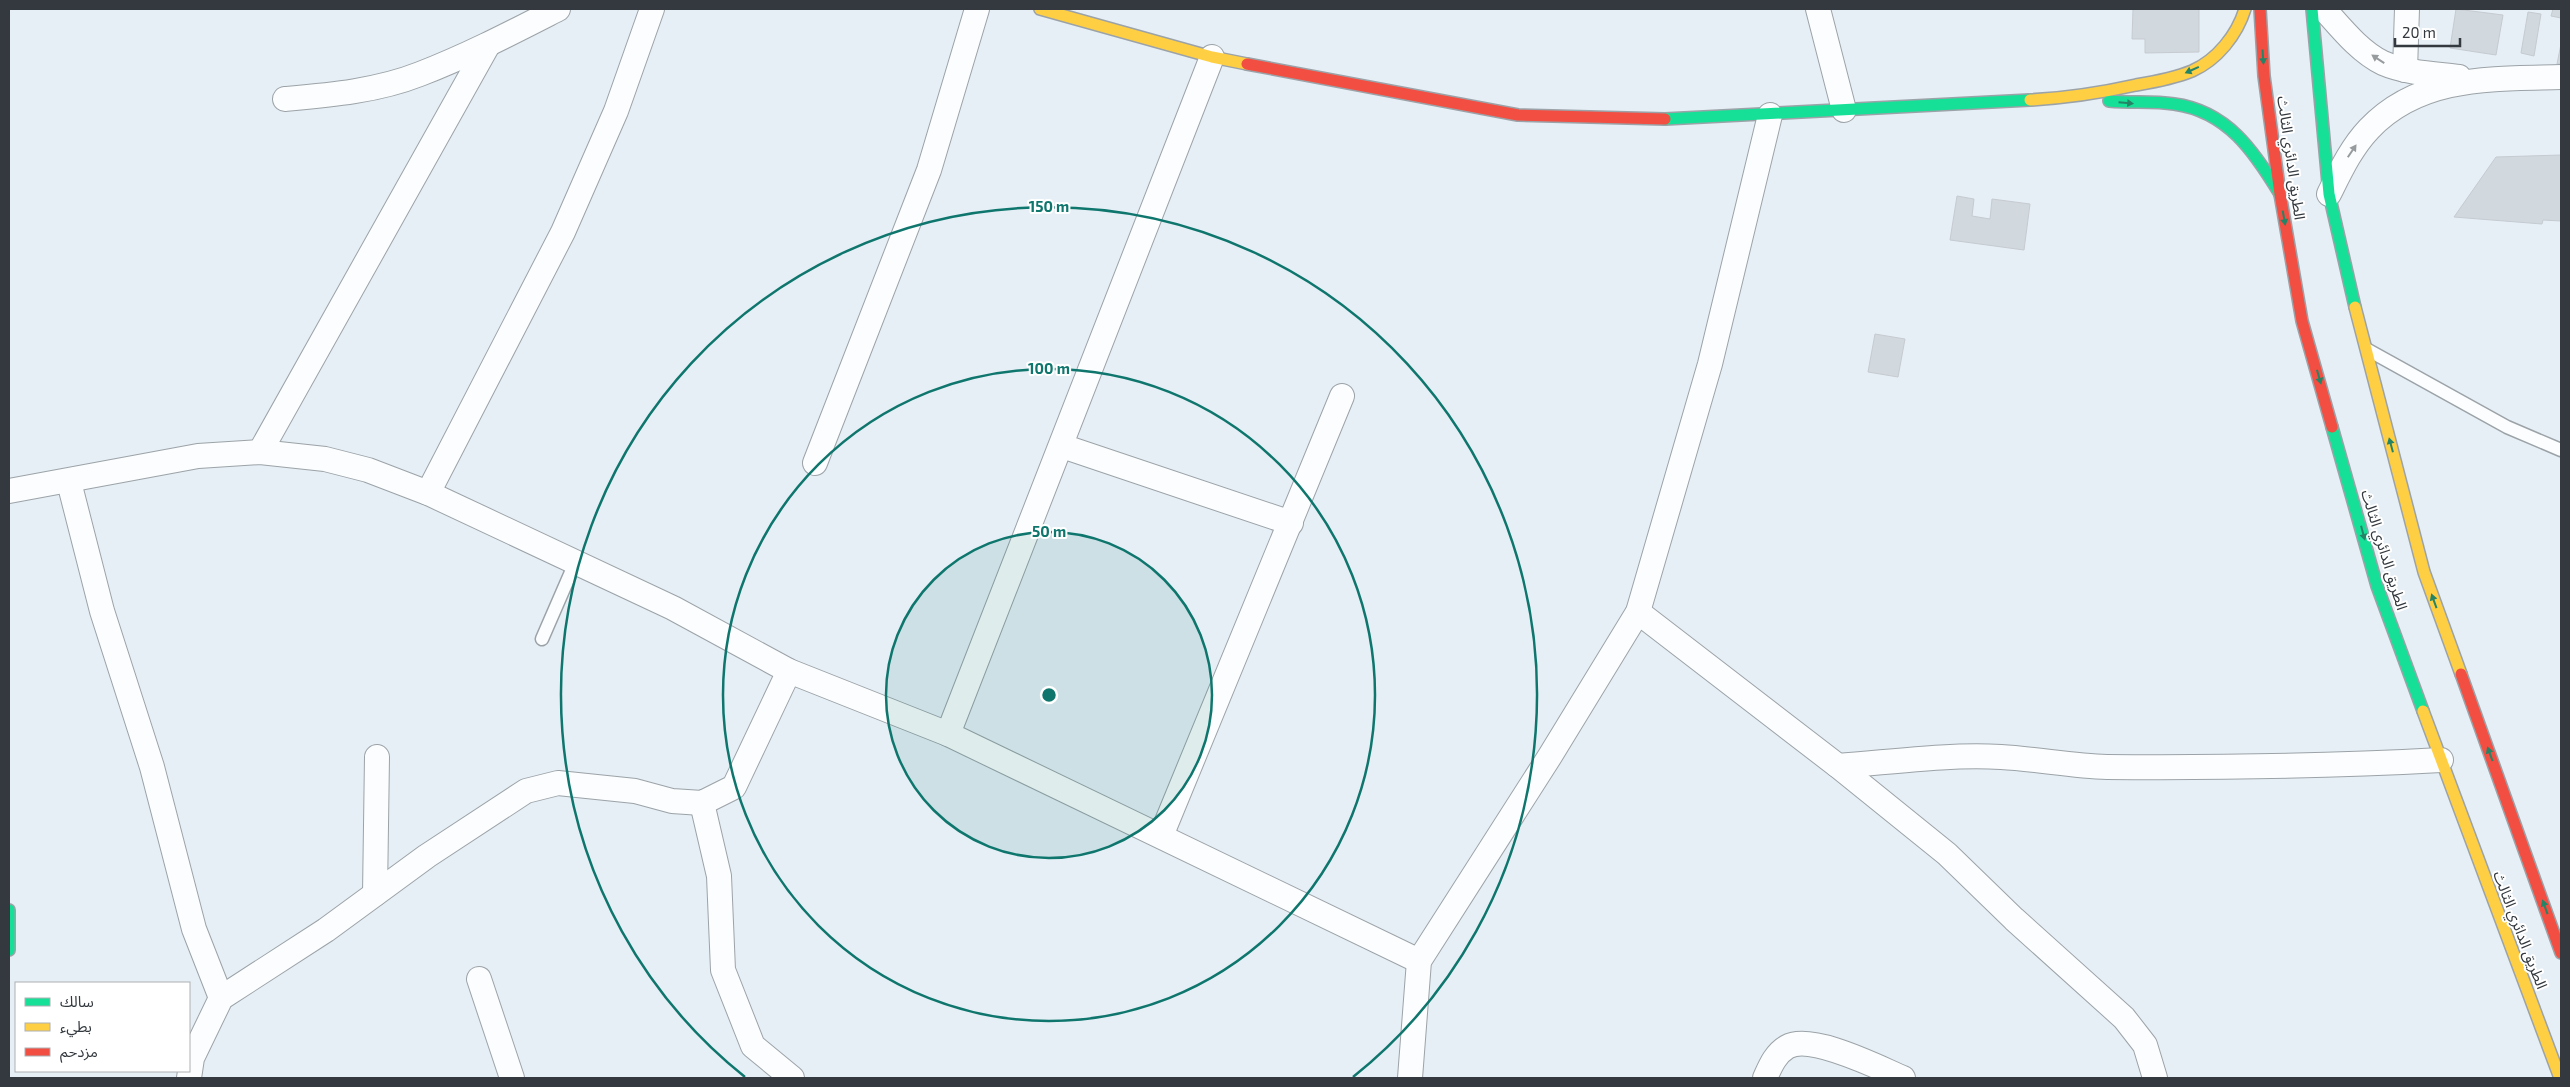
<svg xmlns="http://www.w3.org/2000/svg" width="2570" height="1087" viewBox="0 0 2570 1087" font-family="'Exo 2','Noto Sans Arabic',sans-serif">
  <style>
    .building { fill: #d1d8de; stroke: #c6cbd1 }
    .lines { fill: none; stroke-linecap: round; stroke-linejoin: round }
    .lane-casing { stroke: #9ca3a8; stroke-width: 15 }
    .street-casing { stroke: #9ca3a8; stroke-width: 26 }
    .fast-casing { stroke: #9ca3a8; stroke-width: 14 }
    .slow-casing { stroke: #9ca3a8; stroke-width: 14 }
    .jam-casing { stroke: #9ca3a8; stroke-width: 14 }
    .lane { stroke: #fbfdfe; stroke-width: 12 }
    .street { stroke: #fbfdfe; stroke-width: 24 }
    .fast { stroke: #16e098; stroke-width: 11 }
    .slow { stroke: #ffcf43; stroke-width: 11 }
    .jam { stroke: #f24e42; stroke-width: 11 }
    .oneway { fill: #268466 }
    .oneway2 { fill: #979b9e }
    .ring { fill: none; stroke: #0f766e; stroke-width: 2.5 }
    .labels { text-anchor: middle; stroke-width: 4; stroke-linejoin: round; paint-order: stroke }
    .street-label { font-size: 15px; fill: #33393e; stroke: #fff }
    .centre { fill: #0f766e; stroke: #fff; stroke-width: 2.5 }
    .ring-label { font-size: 15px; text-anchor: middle; font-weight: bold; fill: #0f766e; stroke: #fff; stroke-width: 4; stroke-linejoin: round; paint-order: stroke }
  </style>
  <rect width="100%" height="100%" fill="#e6eff6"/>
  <g class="building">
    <polygon points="2133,9 2199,9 2199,52 2145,53 2145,39 2132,39"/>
    <polygon points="2456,9 2503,15 2496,55 2450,48"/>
    <polygon points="2553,9 2561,9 2561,18 2551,16"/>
    <polygon points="2528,12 2541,14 2534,56 2521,53"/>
    <polygon points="2561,44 2561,64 2557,64"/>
    <polygon points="2561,155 2561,221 2543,220 2542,224 2454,217 2496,157"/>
    <polygon points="1957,196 1974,199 1972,216 1990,219 1992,199 2030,204 2024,250 1950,240"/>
    <polygon points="1875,334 1905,339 1898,377 1868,372"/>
  </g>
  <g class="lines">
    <defs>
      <g id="lane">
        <polyline points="2368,350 2507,427 2561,450"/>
        <polyline points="542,639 575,563"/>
      </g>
      <g id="street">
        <polyline points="1818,9 1844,110"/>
        <path d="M2324,9C2341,28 2360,52 2383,63C2406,73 2435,74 2459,77"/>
        <polyline points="2405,70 2407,9"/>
        <path d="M285,99C330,95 377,91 420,74C467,56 513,32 558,9"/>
        <path d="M2329,194C2340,172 2351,148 2369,129C2420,75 2493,79 2561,77"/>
        <polyline points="1062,446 1291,523"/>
        <polyline points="260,452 488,45"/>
        <polyline points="815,463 929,170 977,9"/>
        <polyline points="69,482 102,611 152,767 194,929 221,998"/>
        <polyline points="9,491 198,456 260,452 325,459 368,470 428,493 673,608 789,671 948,734 1419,961"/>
        <polyline points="428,493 563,232 616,111 652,9"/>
        <polyline points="1638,612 1838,766 1947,854 2014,919 2124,1018 2145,1045 2155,1078"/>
        <polyline points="948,734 1212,57"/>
        <path d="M1838,766C1892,762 1947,754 2001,757C2037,759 2072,766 2107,767C2219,768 2329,766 2441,760"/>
        <polyline points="702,803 719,876 723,970 753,1046 792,1078"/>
        <polyline points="1161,836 1342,396"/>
        <polyline points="375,894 377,757"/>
        <polyline points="479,979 512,1078"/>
        <polyline points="189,1078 192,1058 221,998 326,930 427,856 526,791 558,783 635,791 672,801 702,803 734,787 789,671"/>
        <polyline points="1410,1078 1419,961 1550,756 1638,612 1710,364 1770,115"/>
        <path d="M1765,1078C1770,1067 1775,1054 1787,1047C1811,1033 1879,1068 1903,1078"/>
      </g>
      <g id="fast">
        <polyline points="2312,9 2329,194 2355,307"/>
        <path d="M2109,101C2131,103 2153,101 2174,104C2227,111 2254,151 2280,194"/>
        <polyline points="1665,119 2030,100"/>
        <polyline points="2332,427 2377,586 2423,711"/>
        <polyline points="9,910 9,950"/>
      </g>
      <g id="slow">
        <polyline points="1040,9 1212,57 1247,64"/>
        <path d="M2030,100C2066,98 2100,93 2136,85C2154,82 2175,78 2192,71C2217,60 2237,35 2245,9"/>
        <polyline points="2355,307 2424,572 2461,674"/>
        <polyline points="2423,711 2560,1078"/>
      </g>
      <g id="jam">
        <polyline points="2260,9 2264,76 2280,194 2302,321 2332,427"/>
        <polyline points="1247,64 1518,115 1665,119"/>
        <polyline points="2461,674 2561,953"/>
      </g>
    </defs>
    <use href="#lane" class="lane-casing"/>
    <use href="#street" class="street-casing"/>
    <use href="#fast" class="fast-casing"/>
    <use href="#slow" class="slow-casing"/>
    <use href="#jam" class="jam-casing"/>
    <use href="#lane" class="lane"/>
    <use href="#street" class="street"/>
    <use href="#fast" class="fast"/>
    <use href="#slow" class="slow"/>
    <use href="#jam" class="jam"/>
  </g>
  <defs><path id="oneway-solid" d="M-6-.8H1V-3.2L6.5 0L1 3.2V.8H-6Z" transform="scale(1.25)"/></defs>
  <g class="oneway">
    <use href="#oneway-solid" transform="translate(2263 57) rotate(86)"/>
    <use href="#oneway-solid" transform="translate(2192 70) rotate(156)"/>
    <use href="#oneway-solid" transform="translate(2126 103) rotate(5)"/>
    <use href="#oneway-solid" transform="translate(2284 218) rotate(80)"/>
    <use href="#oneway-solid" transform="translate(2319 377) rotate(74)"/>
    <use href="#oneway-solid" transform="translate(2391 445) rotate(-105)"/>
    <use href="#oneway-solid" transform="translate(2363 533) rotate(75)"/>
    <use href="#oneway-solid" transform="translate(2434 601) rotate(-110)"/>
    <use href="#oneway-solid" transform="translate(2490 754) rotate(-110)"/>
    <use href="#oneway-solid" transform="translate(2545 907) rotate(-110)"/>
  </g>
  <g class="oneway2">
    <use href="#oneway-solid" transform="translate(2378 59) rotate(-147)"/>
    <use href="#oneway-solid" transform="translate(2352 151) rotate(-56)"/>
  </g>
  <circle cx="1049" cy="695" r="163" fill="#0f766e" fill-opacity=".12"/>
  <g class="ring">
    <circle cx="1049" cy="695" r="163"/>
    <circle cx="1049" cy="695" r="326"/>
    <path d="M745 1077A488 488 0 1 1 1353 1077"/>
  </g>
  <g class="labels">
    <g class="street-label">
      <text transform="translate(2291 158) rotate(82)" y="5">الطريق الدائري الثالث</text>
      <text transform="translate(2384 550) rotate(73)" y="5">الطريق الدائري الثالث</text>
      <text transform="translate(2520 930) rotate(69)" y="5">الطريق الدائري الثالث</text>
    </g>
  </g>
  <circle cx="1049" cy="695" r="8" class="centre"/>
  <g class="ring-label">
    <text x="1049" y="212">150 m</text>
    <text x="1049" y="374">100 m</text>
    <text x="1049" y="537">50 m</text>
  </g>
  <rect width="2570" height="1087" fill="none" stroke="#33393e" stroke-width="20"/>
  <rect x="15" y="982" width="175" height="90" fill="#ffffff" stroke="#adb0b2"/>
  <rect x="25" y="998" width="25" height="8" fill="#16e098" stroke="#adb0b2"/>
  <text x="60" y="1007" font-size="15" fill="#33393e">سالك</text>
  <rect x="25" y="1023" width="25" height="8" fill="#ffcf43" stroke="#adb0b2"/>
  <text x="60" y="1032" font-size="15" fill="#33393e">بطيء</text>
  <rect x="25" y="1048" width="25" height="8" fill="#f24e42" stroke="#adb0b2"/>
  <text x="60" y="1057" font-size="15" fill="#33393e">مزدحم</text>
  <path d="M2395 38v8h65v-8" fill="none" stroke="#33393e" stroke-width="2.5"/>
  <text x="2402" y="38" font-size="15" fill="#33393e" stroke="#ffffff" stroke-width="4" paint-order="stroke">20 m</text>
</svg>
